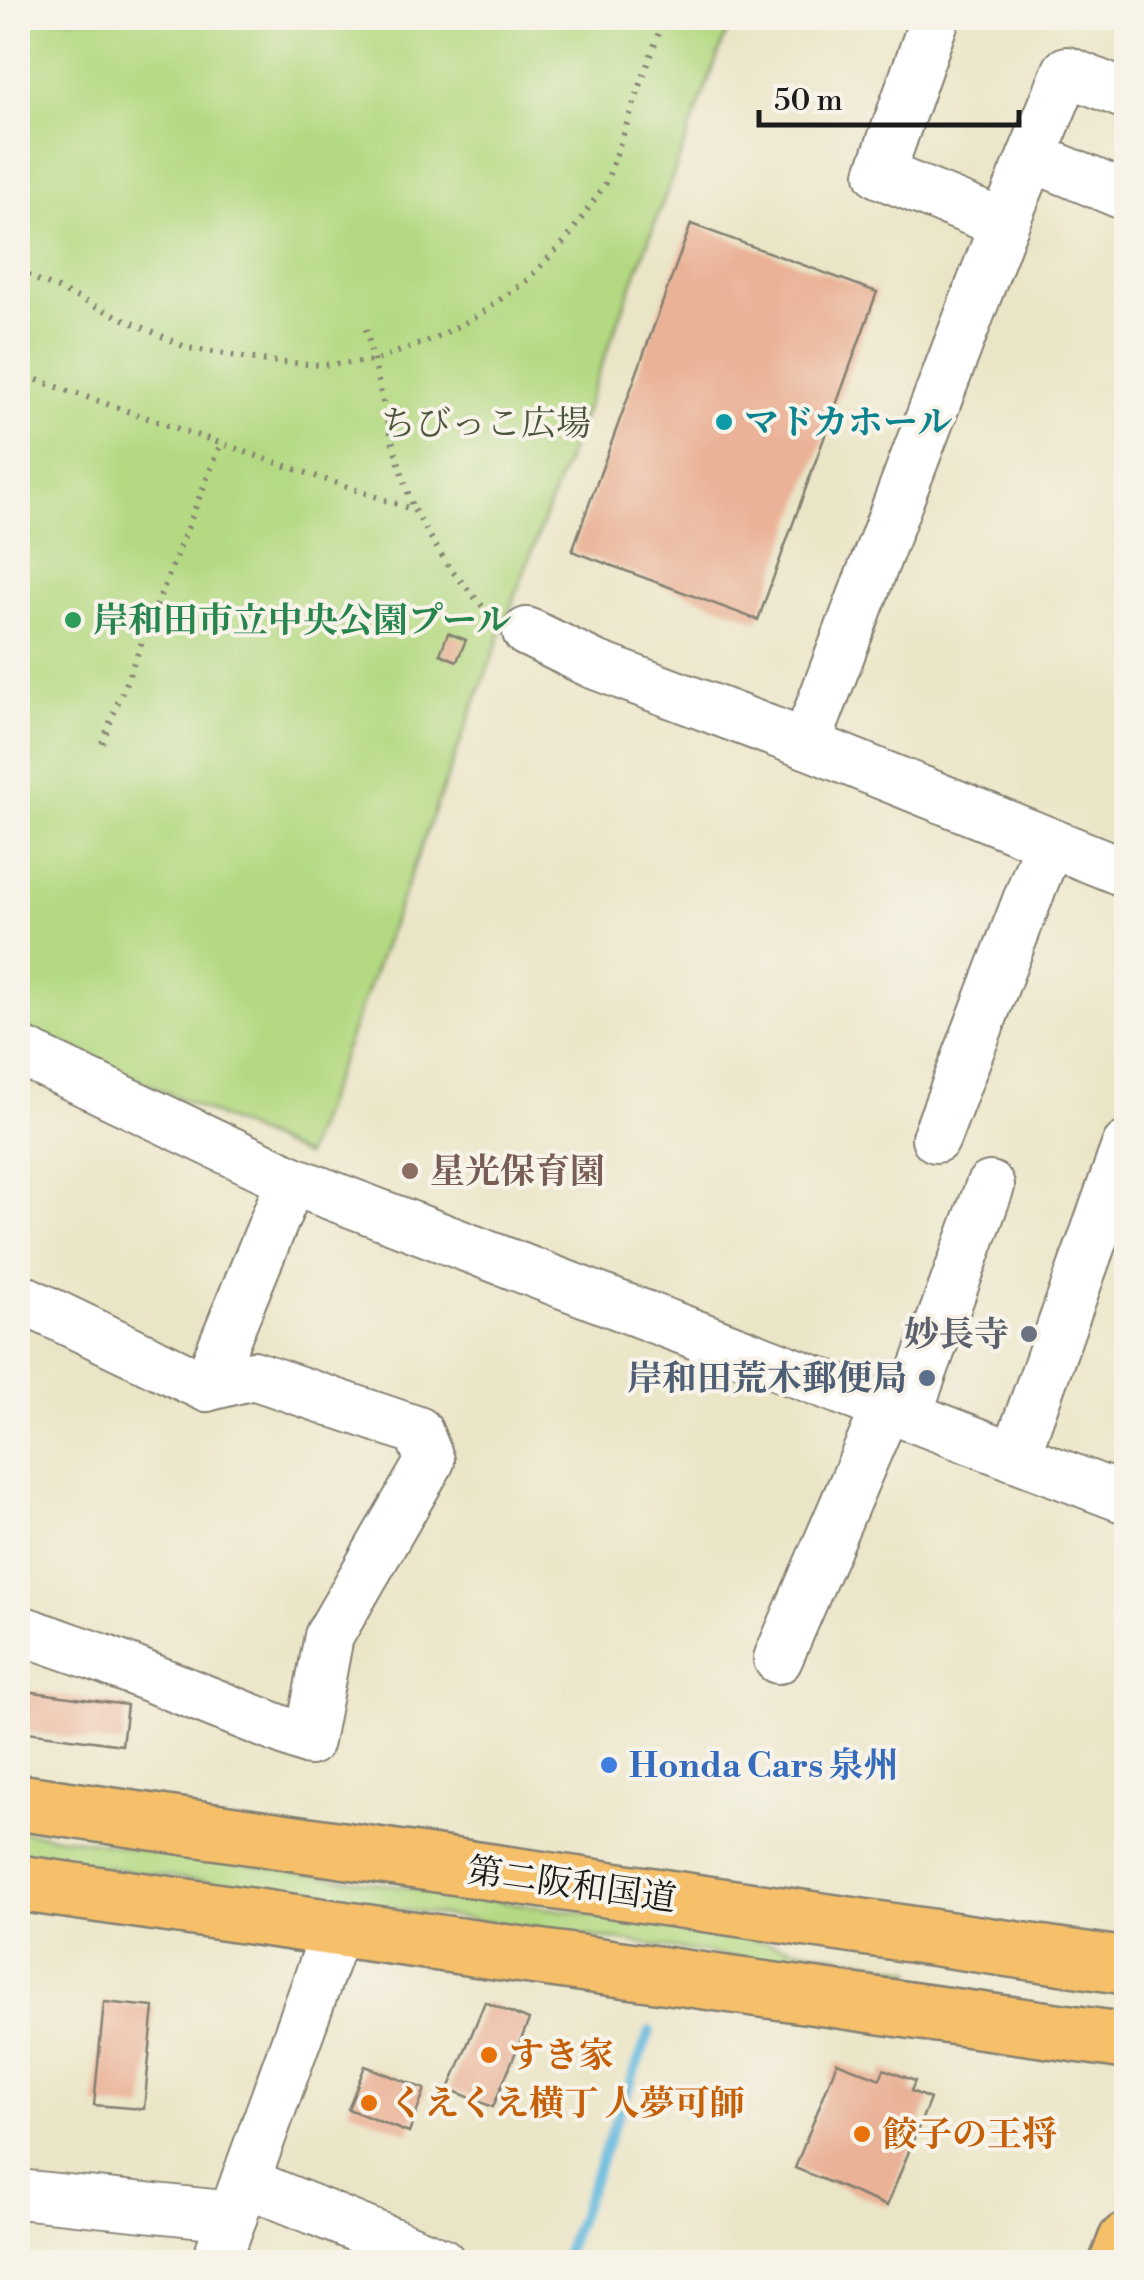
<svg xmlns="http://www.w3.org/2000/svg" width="1144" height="2280" viewBox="0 0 1144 2280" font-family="'Libre Bodoni','Noto Serif JP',serif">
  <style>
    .green { fill: #b4d982; stroke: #687a4f; stroke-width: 2.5 }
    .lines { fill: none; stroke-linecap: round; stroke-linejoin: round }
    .stream { stroke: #61b8de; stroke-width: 10 }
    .building { fill: #eab297 }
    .minor-casing { stroke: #848072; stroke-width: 52 }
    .major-casing { stroke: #848072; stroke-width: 60 }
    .highway-casing { stroke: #848072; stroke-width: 60 }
    .path { stroke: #848072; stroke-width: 6; stroke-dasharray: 2.5 8; stroke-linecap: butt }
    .minor { stroke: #fff; stroke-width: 48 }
    .major { stroke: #f6c06b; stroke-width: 55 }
    .highway { stroke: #f6c06b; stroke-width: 55 }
    .culture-dot { fill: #0f9aa8; stroke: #f7f3e8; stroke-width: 4 }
    .leisure-dot { fill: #2e9e5b; stroke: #f7f3e8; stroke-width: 4 }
    .education-dot { fill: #8d6e63; stroke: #f7f3e8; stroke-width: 4 }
    .worship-dot { fill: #6b7280; stroke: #f7f3e8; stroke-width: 4 }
    .service-dot { fill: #5c6f8a; stroke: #f7f3e8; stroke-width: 4 }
    .shop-dot { fill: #3f7fe0; stroke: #f7f3e8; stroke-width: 4 }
    .food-dot { fill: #e8710a; stroke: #f7f3e8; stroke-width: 4 }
    .labels { text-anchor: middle; stroke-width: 8; stroke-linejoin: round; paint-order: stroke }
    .culture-label { font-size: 35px; font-weight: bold; fill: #0d838f; stroke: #f7f3e8; text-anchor: start }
    .park-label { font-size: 35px; fill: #4a553b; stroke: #f7f3e8 }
    .leisure-label { font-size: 35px; font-weight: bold; fill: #27864d; stroke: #f7f3e8; text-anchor: start }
    .education-label { font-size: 35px; font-weight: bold; fill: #785e54; stroke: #f7f3e8; text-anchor: start }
    .worship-label { font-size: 35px; font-weight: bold; fill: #5b616d; stroke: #f7f3e8; text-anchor: end }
    .service-label { font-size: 35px; font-weight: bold; fill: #4e5e75; stroke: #f7f3e8; text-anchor: end }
    .shop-label { font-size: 35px; font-weight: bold; fill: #366cbe; stroke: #f7f3e8; text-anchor: start }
    .street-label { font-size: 35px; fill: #1c1c1c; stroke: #f7f3e8 }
    .food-label { font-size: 35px; font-weight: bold; fill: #c56008; stroke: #f7f3e8; text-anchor: start }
  </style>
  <rect width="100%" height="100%" fill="#f7f3e8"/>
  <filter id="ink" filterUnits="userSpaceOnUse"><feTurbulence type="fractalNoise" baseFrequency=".01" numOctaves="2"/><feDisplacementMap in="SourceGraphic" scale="20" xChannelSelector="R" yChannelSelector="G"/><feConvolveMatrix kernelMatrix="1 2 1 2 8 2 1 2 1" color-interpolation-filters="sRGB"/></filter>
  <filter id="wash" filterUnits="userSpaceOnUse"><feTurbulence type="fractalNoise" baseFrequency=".0048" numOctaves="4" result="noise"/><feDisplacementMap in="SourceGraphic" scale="40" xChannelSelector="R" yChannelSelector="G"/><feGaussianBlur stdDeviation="2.25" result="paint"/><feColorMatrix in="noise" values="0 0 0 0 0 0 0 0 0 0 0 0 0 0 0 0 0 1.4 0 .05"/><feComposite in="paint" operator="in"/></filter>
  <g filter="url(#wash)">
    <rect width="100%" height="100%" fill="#ebe5c7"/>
    <g class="green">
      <polygon points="18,18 732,18 305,1156 18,1024"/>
      <polygon points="18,1831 711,1932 913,1970 910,1982 18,1855"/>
    </g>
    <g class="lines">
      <polyline class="stream" points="562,2262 650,2031"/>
    </g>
    <g id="blocks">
      <g class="building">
        <polygon points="691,224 877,292 758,620 572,551"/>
        <polygon points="448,633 466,640 457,661 440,654"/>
        <polygon points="26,1691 127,1705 122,1745 20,1731"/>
        <polygon points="104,2002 154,2007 144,2109 94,2105"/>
        <polygon points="485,2002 529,2020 493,2107 449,2089"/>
        <polygon points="837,2062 880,2079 884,2069 915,2081 911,2091 930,2099 887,2206 795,2168"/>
        <polygon points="365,2066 425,2089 409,2133 348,2109"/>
      </g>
    </g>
  </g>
  <g filter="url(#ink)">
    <use href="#blocks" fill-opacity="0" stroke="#848072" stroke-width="2.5"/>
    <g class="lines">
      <defs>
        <g id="minor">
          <polyline points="1032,157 1126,196"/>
          <polyline points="1004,224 1067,71 1126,95"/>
          <polyline points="527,632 593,664 806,744 1126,873"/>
          <polyline points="806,744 1004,224 880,174 935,18"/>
          <polyline points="18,1050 291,1180 1126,1499"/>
          <polyline points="936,1138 1049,843"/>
          <polyline points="18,1297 206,1387 253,1375 418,1431 430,1461 329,1636 309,1741 101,1658 18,1629"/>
          <polyline points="206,1387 291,1180"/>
          <polyline points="907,1415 990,1186"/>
          <polyline points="1015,1457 1126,1146"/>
          <polyline points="778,1659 886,1408"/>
          <polyline points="245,2182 441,2262"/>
          <polyline points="18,2194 233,2216"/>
          <polyline points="216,2262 336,1930"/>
        </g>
        <polyline id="major" points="1118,2262 1126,2241"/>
        <g id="highway">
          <polyline points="18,1802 1126,1966"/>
          <polyline points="18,1883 1126,2041"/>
        </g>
      </defs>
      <use href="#minor" class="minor-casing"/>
      <use href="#major" class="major-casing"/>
      <use href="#highway" class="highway-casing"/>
      <g class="path">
        <polyline points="18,271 188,348 268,361 321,365 374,361 436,338 480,314 525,282 567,239 606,183 664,18"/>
        <polyline points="366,329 391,437 413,509"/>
        <polyline points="18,371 40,381 414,510 448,566 489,614 493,616"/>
        <polyline points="102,743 221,443"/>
      </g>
      <use href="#minor" class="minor"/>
      <use href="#major" class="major"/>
      <use href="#highway" class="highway"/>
    </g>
  </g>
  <circle class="culture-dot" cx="724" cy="422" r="10"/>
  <circle class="leisure-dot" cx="73" cy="620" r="10"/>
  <circle class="education-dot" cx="410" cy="1171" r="10"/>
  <circle class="worship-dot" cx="1029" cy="1334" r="10"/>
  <circle class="service-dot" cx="927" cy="1378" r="10"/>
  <circle class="shop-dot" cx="609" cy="1765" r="10"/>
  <g class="food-dot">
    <circle cx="489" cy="2055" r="10"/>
    <circle cx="369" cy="2103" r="10"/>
    <circle cx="862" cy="2134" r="10"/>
  </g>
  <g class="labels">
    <g class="culture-label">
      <text x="744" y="434">マドカホール</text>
    </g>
    <g class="park-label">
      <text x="486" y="435">ちびっこ広場</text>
    </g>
    <g class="leisure-label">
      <text x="93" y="632">岸和田市立中央公園プール</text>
    </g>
    <g class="education-label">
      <text x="430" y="1183">星光保育園</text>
    </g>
    <g class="worship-label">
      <text x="1009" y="1346">妙長寺</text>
    </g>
    <g class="service-label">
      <text x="907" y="1390">岸和田荒木郵便局</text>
    </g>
    <g class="shop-label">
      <text x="629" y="1777">Honda Cars 泉州</text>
    </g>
    <g class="street-label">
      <text transform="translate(572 1884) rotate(8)" y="12">第二阪和国道</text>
    </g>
    <g class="food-label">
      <text x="509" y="2067">すき家</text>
      <text x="389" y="2115">くえくえ横丁 人夢可師</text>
      <text x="882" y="2146">餃子の王将</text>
    </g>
  </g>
  <rect width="1144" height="2280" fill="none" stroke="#f7f3e8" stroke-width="60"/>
  <path d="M759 110v15h260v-15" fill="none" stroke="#1c1c1c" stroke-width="5"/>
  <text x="774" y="110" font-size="30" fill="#1c1c1c" stroke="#f7f3e8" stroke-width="8" paint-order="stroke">50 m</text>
</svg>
